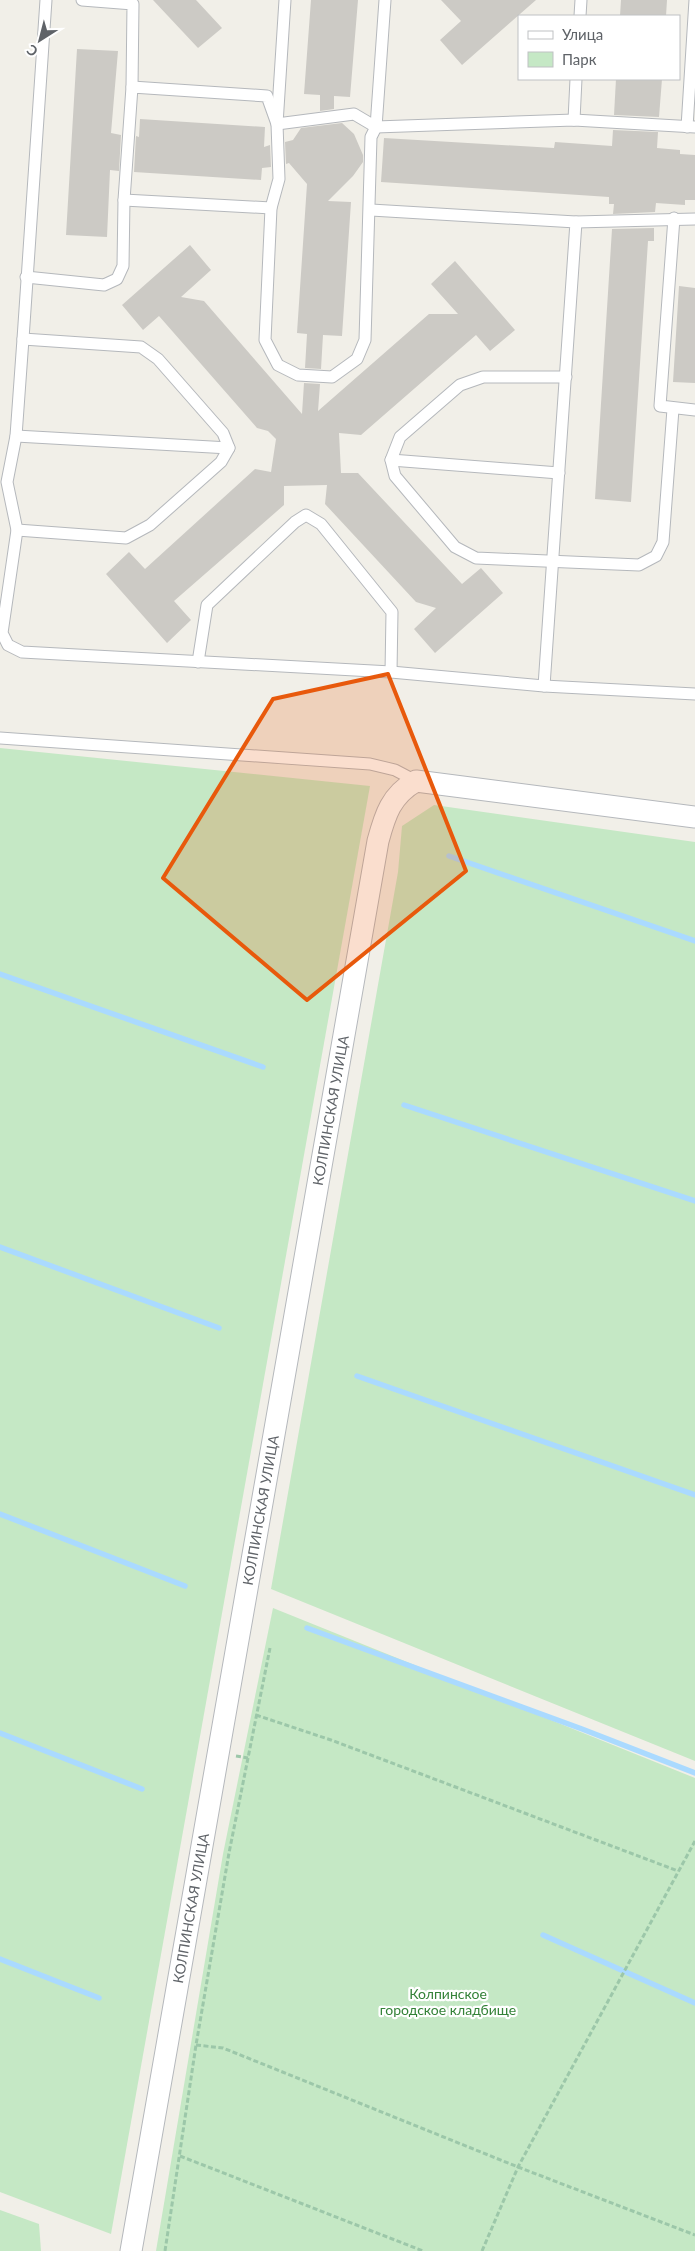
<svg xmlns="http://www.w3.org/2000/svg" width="695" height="2251" viewBox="0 0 695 2251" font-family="Lato,sans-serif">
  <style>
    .green { fill: #c5e8c5 }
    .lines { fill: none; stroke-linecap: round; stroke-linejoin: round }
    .stream { stroke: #aadaff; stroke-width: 5.5 }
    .building { fill: #cccac5 }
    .lane-casing { stroke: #b5b8bc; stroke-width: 13 }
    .street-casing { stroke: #b5b8bc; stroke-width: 23 }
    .path { stroke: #9cc7a9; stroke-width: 3; stroke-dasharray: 5 2.5; stroke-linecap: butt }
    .lane { stroke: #fff; stroke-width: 11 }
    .street { stroke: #fff; stroke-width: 21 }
    .marked { fill: #e8590c; fill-opacity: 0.2; stroke: #e8590c; stroke-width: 4; stroke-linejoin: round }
    .labels { text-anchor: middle; stroke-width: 4.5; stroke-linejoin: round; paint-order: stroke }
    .street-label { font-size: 14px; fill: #5f6368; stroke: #fff }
    .park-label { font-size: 14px; fill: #348238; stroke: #fff }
  </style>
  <rect width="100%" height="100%" fill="#f1efe8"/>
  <g class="green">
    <polygon points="0,748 370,786 111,2234 0,2192"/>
    <polygon points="434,805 695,842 695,1761 271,1589 398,872 402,826"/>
    <polygon points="273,1608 695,1778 695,2251 156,2251 223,1854"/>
    <polygon points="0,2210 39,2224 41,2251 0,2251"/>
  </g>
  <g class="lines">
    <g class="stream">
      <polyline points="449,856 695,941"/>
      <polyline points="0,974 263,1067"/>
      <polyline points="404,1105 695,1201"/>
      <polyline points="0,1247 219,1328"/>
      <polyline points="357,1376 695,1495"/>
      <polyline points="0,1514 185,1586"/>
      <polyline points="307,1628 582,1729 695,1773"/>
      <polyline points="0,1733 142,1789"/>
      <polyline points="543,1935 695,2003"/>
      <polyline points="0,1959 99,1998"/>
    </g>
  </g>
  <g class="building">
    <polygon points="153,0 196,0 222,28 198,48"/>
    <polygon points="311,0 358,0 350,97 334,96 334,109 320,111 320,95 304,94"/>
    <polygon points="441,0 536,0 462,65 440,40 461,21"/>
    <polygon points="621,0 667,0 666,16 620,16"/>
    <polygon points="77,49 118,51 111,133 121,135 119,171 110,170 107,237 66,235"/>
    <polygon points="616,79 662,79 659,117 614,115"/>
    <polygon points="140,119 265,127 264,147 270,145 271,167 262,168 261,180 134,172 136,136 139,137"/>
    <polygon points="342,123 354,134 363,155 363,162 353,176 328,201 351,202 342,336 323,335 321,369 305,368 307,334 297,333 307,184 289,163 286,164 285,142 293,140 301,128"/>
    <polygon points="613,130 658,132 657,148 680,150 680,154 695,155 695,200 685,200 685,205 656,203 655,212 613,214 614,204 609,204 609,197 381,182 384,138 554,148 555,142 612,146"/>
    <polygon points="654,228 654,241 648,241 631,502 595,499 612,229"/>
    <polygon points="190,245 211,270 181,297 204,301 302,414 304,383 320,384 318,411 429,314 458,314 431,284 455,261 515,330 490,351 476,335 361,435 339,433 341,473 358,473 462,584 481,568 503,593 435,653 414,629 436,608 416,602 325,504 327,485 284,486 284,505 174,601 191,620 167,643 106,574 129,552 145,569 255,469 271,472 276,439 268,431 257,428 159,316 143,330 122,305"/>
    <polygon points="679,286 695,288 695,383 673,382"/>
  </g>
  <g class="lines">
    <defs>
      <g id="lane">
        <polyline points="46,0 23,339 16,436 7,482 17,530 2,633 8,645 22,652 391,672 544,686 695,694"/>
        <polyline points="82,0 133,4 132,87"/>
        <polyline points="285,0 277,124 279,179 271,208 265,340 278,365 298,375 332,377 357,359 365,340 371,137 376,127 385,0"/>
        <polyline points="580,16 581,0"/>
        <polyline points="574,120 576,79"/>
        <polyline points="687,127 695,0"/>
        <polyline points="124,200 271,208"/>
        <polyline points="371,210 576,222 544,686"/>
        <polyline points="674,218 660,406 695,410"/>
        <polyline points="576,222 695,219"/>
        <polyline points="26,277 104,285 117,279 123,266 124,200 132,87 267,96 277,124 354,114 376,127 574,120 695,127"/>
        <polyline points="566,377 483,377 460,385 400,437 391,460 395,476 455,547 476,558 639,565 656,556 663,542 673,409"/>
        <polyline points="16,436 229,448"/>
        <polyline points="391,460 559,473"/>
        <polyline points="17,530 126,538 150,525 221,462 229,448 223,433 158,359 141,347 23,339"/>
        <polyline points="198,662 207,605 295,522 306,515 321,524 392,612 391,672"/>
        <polyline points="0,738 370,764 395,770 416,781"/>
      </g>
      <g id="street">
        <path id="s1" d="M131,2251L378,841C385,815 391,795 416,781L695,817"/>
      </g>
    </defs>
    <use href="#lane" class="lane-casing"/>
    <use href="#street" class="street-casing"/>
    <g class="path">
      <polyline points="256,1715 331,1740 678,1871"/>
      <polyline points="236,1756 248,1758"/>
      <polyline points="196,2045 223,2048 518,2167 695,2235"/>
      <polyline points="180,2156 423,2251"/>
      <polyline points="165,2251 196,2045 229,1853 270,1648"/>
      <polyline points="482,2251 518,2167 695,1841"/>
    </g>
    <use href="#lane" class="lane"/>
    <use href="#street" class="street"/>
  </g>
  <path class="marked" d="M388,674L466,871L307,1000L163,878L273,699Z"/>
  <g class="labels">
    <g class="street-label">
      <text dy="5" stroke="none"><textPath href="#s1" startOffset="1158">КОЛПИНСКАЯ УЛИЦА</textPath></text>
      <text dy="5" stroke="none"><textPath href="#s1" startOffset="752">КОЛПИНСКАЯ УЛИЦА</textPath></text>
      <text dy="5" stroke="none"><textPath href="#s1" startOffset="348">КОЛПИНСКАЯ УЛИЦА</textPath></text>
    </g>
    <g class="park-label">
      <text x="448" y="1999">Колпинское<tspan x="448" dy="16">городское кладбище</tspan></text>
    </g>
  </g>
  <rect x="518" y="15" width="162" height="65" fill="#ffffff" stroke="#bfc1c3"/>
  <rect x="528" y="31" width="25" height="8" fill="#ffffff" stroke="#bfc1c3"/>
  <text x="562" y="40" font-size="15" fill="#5f6368">Улица</text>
  <rect x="528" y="52" width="25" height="15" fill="#c5e8c5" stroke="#bfc1c3"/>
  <text x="562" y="65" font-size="15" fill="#5f6368">Парк</text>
  <g transform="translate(40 40) rotate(216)" stroke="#ffffff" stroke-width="4" paint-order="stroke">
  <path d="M0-4L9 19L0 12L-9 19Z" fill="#5f6368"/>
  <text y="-8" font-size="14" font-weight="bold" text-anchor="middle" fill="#5f6368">С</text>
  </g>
</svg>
